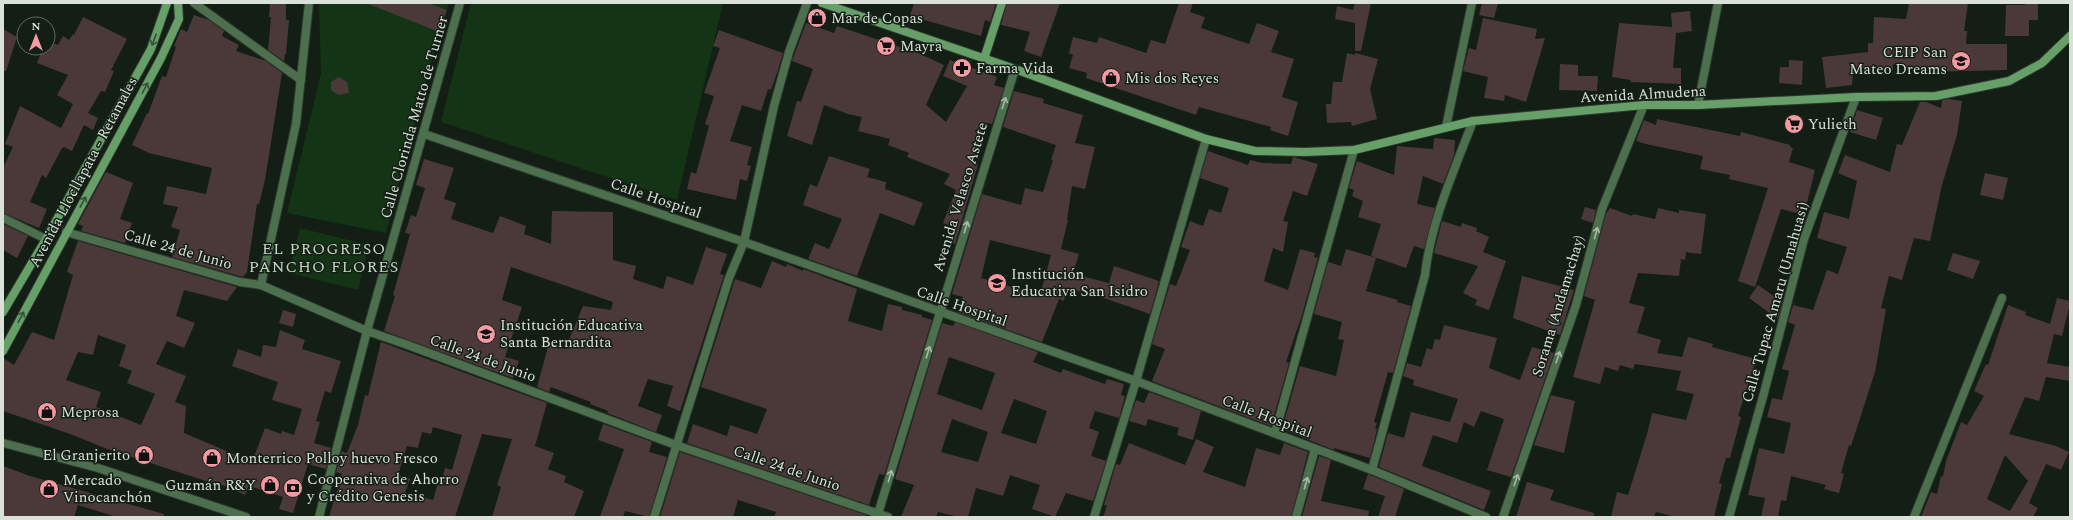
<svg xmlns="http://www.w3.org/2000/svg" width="2073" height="520" viewBox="0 0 2073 520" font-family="Spectral,serif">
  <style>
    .green { fill: #133516 }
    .building { fill: #4b393a; fill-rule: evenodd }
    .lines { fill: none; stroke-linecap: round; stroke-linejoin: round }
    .street-casing { stroke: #2f3930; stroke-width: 10 }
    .secondary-casing { stroke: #2f3930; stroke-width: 10 }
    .street { stroke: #4c6f4d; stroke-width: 8 }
    .secondary { stroke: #66a068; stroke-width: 8 }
    .oneway { stroke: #345236 }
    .oneway2 { stroke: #a8b9a8 }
    .labels { text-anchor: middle; stroke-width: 3; stroke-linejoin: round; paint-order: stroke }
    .poi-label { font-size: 15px; fill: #d9e1d9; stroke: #131e14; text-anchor: start }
    .street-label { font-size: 15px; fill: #d9e1d9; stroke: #131e14 }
    .neighbourhood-label { font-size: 16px; letter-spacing: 1px; fill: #c4d3c4; stroke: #131e14 }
  </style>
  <rect width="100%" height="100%" fill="#131e14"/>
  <g class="green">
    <polygon points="319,3 449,3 439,32 386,233 287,213 321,74"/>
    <polygon points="471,3 723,3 677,200 441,122"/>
    <polygon points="300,228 369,245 358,290 289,273"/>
  </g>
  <g class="building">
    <polygon points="270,3 286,3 286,20 289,20 286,54 285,54 284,61 268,50 271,17 269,17"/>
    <polygon points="366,3 428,3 447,10 439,32"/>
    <polygon points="914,3 996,3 990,22 985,20 981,36 910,16"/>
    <polygon points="1007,3 1060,3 1041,57 1024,51 1030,32 1001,25"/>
    <polygon points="1179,3 1193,3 1190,12 1205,17 1201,28 1249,44 1257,23 1279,31 1271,52 1294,59 1282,97 1298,102 1288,136 1270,130 1271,127 1199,107 1196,115 1086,78 1087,73 1069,68 1073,55 1069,53 1073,37 1097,43 1099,37 1146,53 1151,40 1165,44"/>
    <polygon points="1355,3 1371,3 1361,51 1355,51 1355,23 1335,19 1337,6 1353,10"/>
    <polygon points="1482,3 1498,3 1494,18 1479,15"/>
    <polygon points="1909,3 1968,3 1964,31 1967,31 1966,44 2007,44 2007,70 1923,72 1893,64 1893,70 1865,71 1866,73 1853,73 1852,85 1826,88 1822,57 1868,52 1868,43 1873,43 1874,17 1906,19"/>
    <polygon points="2025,3 2038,3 2038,20 2029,20 2029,36 2005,36 2006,5 2025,5"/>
    <polygon points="1690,11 1692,31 1676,33 1673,68 1681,68 1681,84 1630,82 1631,80 1612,77 1619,23 1672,27 1671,13"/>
    <polygon points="194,15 209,20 224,31 222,36 239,45 236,51 266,61 282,73 265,180 259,204 257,204 247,272 243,277 172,257 180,230 171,227 178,207 163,204 167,186 206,194 212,168 149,153 132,145 147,113 148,114 162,76 166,77 176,47 174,46 181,29 187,32"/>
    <polygon points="83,17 127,39 111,70 114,71 105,92 101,91 88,113 98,118 93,130 84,125 72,151 64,147 62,148 46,178 42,175 30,202 47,209 39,228 3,213 3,168 13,147 5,144 20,106 61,128 73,104 57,95 68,75 37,63 43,48 48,48 48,41 58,45 63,36 69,40 73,34 74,35"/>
    <polygon points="1483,18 1537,29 1535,39 1545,38 1526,102 1505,95 1504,101 1484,98 1488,77 1463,71 1469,48 1476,50"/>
    <polygon points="806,23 834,33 837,26 918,53 944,65 926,105 946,122 967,86 943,76 950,60 997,77 994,85 1004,88 992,124 988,123 973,163 978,164 955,244 946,241 951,226 943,223 956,190 944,184 950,174 907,157 909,153 888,145 890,139 858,131 862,117 848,114 824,105 812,145 787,136 797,101 801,102 813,69 792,61"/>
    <polygon points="3,29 17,37 6,71 3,71"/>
    <polygon points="719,30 783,53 778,70 771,90 768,89 761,111 742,105 730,141 752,147 747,165 751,166 747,181 740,179 736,200 687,189 691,172 696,174 709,126 705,124 714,96 704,93 720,48 713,46"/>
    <polygon points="1347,53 1355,55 1355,53 1378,59 1370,89 1377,119 1352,126 1351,122 1327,123 1326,104 1331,104 1333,82 1342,82"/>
    <polygon points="1789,60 1803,61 1802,85 1779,83 1780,67 1789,67"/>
    <polygon points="1560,64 1578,65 1578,76 1598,76 1597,91 1559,90"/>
    <polygon points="339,77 347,82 349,93 338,95 331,90 331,82"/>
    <path d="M1014,91L1044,99L1043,103L1083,115L1075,143L1095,147L1085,189L1072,186L1067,220H1068L1061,249L1079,254L1073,274L1109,283L1114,266L1159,281L1150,314L1104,298L1067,288L1064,301L1059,299L1042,342L958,312L963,297L952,294L982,194L1021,205L1025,188L1043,192L1053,160H1051L1056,145L1003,127ZM990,240L1051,255L1040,295L981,278Z"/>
    <polygon points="1949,99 1962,101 1957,135 1942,185 1930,241 1914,238 1902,280 1889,276 1881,308 1886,309 1875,372 1851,446 1849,445 1841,473 1844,474 1839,493 1824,489 1826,485 1791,476 1786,501 1781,500 1778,517 1761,517 1765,498 1748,495 1759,448 1784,454 1791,423 1767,417 1772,398 1782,400 1789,371 1782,369 1795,325 1788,322 1792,309 1793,305 1813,310 1827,270 1838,274 1847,247 1817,238 1824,212 1849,219 1857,181 1838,173 1845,155 1890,172 1897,144 1902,145 1920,102 1926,102 1941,108 1942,100"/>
    <polygon points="1857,110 1883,118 1876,140 1850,132"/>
    <polygon points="1657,119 1740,136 1741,132 1790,145 1790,147 1793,148 1789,162 1815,170 1804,215 1781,209 1755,287 1738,281 1768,188 1729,179 1730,175 1700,169 1703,156 1646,144 1636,141 1644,120 1656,125"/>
    <polygon points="1434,138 1455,140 1454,155 1443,184 1423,176 1417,204 1435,208 1424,249 1414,246 1406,268 1371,256 1381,224 1358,217 1363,201 1352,196 1354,190 1349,188 1357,161 1394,175 1397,146 1433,149"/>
    <polygon points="1208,151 1248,165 1250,160 1263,163 1291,164 1293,157 1318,164 1307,196 1293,191 1283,221 1288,222 1283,252 1273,248 1264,281 1288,290 1300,249 1315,253 1314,257 1318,258 1301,318 1286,362 1289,363 1271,426 1152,381 1165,349 1152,344 1170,284 1176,286 1190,250 1181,247 1190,221 1203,226 1209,209 1221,213 1229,188 1200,178"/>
    <polygon points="829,156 870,169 867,177 886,182 885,189 923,203 914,226 880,213 857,276 808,259 815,243 829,249 842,219 803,205 810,184 817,187"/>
    <polygon points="424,159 454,168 444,199 456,203 451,219 493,233 500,216 526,226 524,234 551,244 552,211 613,212 613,260 636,266 633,279 663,289 667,276 693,285 706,247 727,254 720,274 724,275 680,411 667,406 673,386 648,379 638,406 662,415 656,432 607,413 608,411 590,404 591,402 551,387 549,392 537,387 549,343 565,349 583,306 611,310 613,302 511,267 502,300 522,307 505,357 519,361 513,378 384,331 395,296 393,295 410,234 405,233 411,215 416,217 425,188 416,185"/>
    <polygon points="106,172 133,183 120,219 132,223 125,243 81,231 83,226 78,224"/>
    <polygon points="1985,173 2008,178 2003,200 1980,195"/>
    <polygon points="1585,207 1596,210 1593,223 1581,219"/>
    <polygon points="1610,208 1632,216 1633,214 1655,219 1658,208 1679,213 1679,210 1706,214 1701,254 1686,252 1685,260 1681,259 1679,276 1638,273 1629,303 1645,307 1637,333 1661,340 1657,353 1682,357 1688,337 1713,344 1712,347 1756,359 1738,416 1741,417 1730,458 1726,458 1719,483 1722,484 1714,517 1676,517 1656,512 1654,517 1611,517 1617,492 1628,495 1647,434 1652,413 1686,420 1694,394 1676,390 1681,371 1635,364 1633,369 1620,365 1618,371 1605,367 1600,384 1573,377 1595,300 1584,296 1606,214"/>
    <polygon points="1442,221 1461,227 1462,223 1477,228 1476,231 1489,237 1483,252 1506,261 1489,310 1475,305 1477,300 1463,293 1478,266 1434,253"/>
    <polygon points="3,224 28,236 17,258 3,250"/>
    <path d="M78,241L237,287L227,301L184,290L176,316L195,323L184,348L167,341L156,364L186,376L175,402L186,406L184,433L252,462L265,428L281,434L282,431L294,435L302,409L272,400L278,382L232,366L238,349L261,357L263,345L276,347L280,330L305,340L302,349L341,361L331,393L325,391L316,421L320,422L314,443L331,448L326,469L308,464L293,513L279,509L283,497L249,486L245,495L213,481L212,483L107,449L73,435L3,411V358L14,365L32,332L54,340L73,275L67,272ZM98,335L126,345L119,366L132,371L127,383L155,394L141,425L96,407L101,392L66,380L78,352L93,355Z"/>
    <polygon points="1346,249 1376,258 1366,291 1398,300 1397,302 1411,306 1393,373 1388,372 1374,422 1377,423 1375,428 1377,429 1370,458 1334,448 1334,450 1282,429 1300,366 1336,376 1344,340 1338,339 1342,322 1314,314 1328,262 1341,266"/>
    <polygon points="1953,253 1980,261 1973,279 1947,270"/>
    <polygon points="772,261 786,267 787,264 803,271 803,269 857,289 848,321 882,331 888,304 902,307 902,310 922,315 922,317 932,320 884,475 879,474 869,505 687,443 693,424 727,436 730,425 757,434 767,409 701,387 735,279 761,288"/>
    <polygon points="1522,276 1574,290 1560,335 1513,318"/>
    <polygon points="1758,285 1782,302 1778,319 1749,298"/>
    <path d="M2057,298L2070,301V304L2062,336L2054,334L2047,363L2070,367V381L2046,377L2039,401L2025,397L2009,434L2056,446L2069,452L2061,470L2046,464L2029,503L2038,508L2033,517H1921L1931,492L1937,494L1941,476L1943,477L1946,461L1961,422L1967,425L1984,396L1974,391L1986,364L1988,365L2008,305L2026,312L2025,315L2050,324ZM2005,455L2028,481L2010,511L1987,499Z"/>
    <polygon points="283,310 296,314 293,327 279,323"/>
    <path d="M955,322L1038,352L1033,362L1061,373L1063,369L1105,384L1107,379L1124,384L1121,395L1125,396L1119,418L1095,411L1089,428L1099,432L1091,456L1106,461L1093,501L1066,493L1055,517L1032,509L1040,485L1010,475L1003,496L976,488L968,517H959L938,512L936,517H901L914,485L895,479L942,323L953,326ZM949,357L995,373L982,410L937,394ZM1014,399L1047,411L1036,444L1001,433ZM952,419L988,432L978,462L941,452Z"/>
    <polygon points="1444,325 1497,338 1489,368 1520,380 1532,347 1554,353 1511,477 1487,470 1504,419 1481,411 1474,427 1464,422 1457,443 1433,435 1422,466 1491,491 1484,510 1379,467 1388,433 1404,438 1411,412 1450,422 1458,399 1413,385 1414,380 1403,376 1407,363 1421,367 1427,348 1432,350 1435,339 1440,340"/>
    <path d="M381,342L547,403L535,446L554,453L548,469L566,476L564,482L584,491L574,517H492L501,487L497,485L512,439L482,434L455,517H329L342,474L336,472L342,451L347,453L358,425L365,395L368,396ZM433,427L462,435L452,470L445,468L441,484L438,483L433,500L405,493L410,479L398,475L407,446L418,448L422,432L431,434Z"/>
    <polygon points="1149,392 1201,411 1193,440 1177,435 1179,428 1148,419 1146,426 1129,421 1136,400 1144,403"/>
    <polygon points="1551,395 1575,401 1564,453 1534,445"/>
    <polygon points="603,424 652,442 649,452 667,457 649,517 625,511 623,517 600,517 624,449 598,440"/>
    <polygon points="1196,439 1214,447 1203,472 1245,487 1256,448 1280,455 1284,443 1308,452 1291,517 1103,517 1107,506 1104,505 1116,464 1120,465 1129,443 1185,465"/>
    <polygon points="680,452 866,515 865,517 774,517 776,512 738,500 733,517 660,517"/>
    <polygon points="1319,456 1331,460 1321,501 1369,511 1368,517 1302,517"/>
    <polygon points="3,466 30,476 164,514 164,517 117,517 78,505 74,517 3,517"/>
    <polygon points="1368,474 1404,489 1395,517 1378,517 1385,496 1363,489"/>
    <polygon points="1527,482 1554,490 1550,500 1594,513 1594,517 1516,517"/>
  </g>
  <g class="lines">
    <defs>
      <g id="street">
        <polyline points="194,3 301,80"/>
        <polyline points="1698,105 1718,3"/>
        <polyline points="1446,127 1472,3"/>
        <polyline points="424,134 744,242 1136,381 1372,470 1486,517"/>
        <polyline points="3,218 46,239"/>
        <polyline points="66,232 240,282 261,285 367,331 405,344 676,445 888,517"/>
        <polyline points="261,285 296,124 309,3"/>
        <polyline points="1275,433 1354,150"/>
        <polyline points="3,443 98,468 246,517"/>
        <path d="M1372,470L1425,275C1431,221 1454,171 1473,121"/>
        <polyline points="319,517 367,331 460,3"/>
        <polyline points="654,517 729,278 744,242 774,106 789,52 807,3"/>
        <polyline points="877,517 1015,69"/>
        <polyline points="1094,517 1136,381 1206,139"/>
        <polyline points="1296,517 1315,449"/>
        <polyline points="1503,517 1576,305 1602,209 1644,105"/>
        <polyline points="1729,517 1764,393 1804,239 1856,97"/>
        <polyline points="1914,517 2002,298"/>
      </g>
      <g id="secondary">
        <polyline points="822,3 1015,69 1206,139 1255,151 1305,152 1354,150 1473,121 1644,105 1698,105 1856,97 1936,96 2009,81 2042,63 2070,36"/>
        <polyline points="984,59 1002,3"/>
        <polyline points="3,312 46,239 151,49 167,3"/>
        <polyline points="3,351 161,58 179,19 178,3"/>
      </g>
    </defs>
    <use href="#street" class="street-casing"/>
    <use href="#secondary" class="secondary-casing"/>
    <use href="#street" class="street"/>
    <use href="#secondary" class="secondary"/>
  </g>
  <defs><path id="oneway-shaft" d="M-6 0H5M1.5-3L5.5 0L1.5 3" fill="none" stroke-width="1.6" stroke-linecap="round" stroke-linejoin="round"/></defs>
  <g class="oneway">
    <use href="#oneway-shaft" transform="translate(154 40) rotate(110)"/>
    <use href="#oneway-shaft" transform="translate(145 88) rotate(-62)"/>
    <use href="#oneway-shaft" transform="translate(83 202) rotate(-61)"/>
    <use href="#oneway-shaft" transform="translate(21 317) rotate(-62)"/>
  </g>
  <g class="oneway2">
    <use href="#oneway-shaft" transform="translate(1004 103) rotate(-72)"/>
    <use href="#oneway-shaft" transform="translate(966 227) rotate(-73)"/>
    <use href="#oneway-shaft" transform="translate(1596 233) rotate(-75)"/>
    <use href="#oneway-shaft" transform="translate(928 352) rotate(-73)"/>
    <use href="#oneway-shaft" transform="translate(1558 357) rotate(-71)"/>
    <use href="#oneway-shaft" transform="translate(890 476) rotate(-74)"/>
    <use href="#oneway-shaft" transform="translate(1516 480) rotate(-71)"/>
    <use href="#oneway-shaft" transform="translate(1306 483) rotate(-74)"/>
  </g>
  <defs>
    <symbol id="shop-disc" viewBox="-11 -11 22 22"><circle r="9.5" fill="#f49aa3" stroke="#131e14"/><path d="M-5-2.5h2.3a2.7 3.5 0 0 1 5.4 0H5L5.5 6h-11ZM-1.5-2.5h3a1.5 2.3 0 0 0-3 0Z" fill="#111"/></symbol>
    <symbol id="supermarket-disc" viewBox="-11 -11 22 22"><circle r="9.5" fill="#f49aa3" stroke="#131e14"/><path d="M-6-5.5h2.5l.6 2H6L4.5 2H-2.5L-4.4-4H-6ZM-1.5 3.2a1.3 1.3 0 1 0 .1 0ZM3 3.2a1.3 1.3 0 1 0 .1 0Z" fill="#111"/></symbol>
    <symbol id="school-disc" viewBox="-11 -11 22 22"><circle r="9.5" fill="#f49aa3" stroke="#131e14"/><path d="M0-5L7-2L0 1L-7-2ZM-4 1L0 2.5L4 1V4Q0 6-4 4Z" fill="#111"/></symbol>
    <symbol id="pharmacy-disc" viewBox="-11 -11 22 22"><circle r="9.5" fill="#f49aa3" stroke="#131e14"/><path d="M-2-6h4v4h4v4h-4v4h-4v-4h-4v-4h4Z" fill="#111"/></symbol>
    <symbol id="bank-disc" viewBox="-11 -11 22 22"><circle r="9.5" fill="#f49aa3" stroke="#131e14"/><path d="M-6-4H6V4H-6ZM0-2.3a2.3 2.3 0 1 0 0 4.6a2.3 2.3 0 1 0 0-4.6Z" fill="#111"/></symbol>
  </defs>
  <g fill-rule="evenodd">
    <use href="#shop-disc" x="806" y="7" width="22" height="22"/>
    <use href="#supermarket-disc" x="875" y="35" width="22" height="22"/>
    <use href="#school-disc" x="1950" y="50" width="22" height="22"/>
    <use href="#pharmacy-disc" x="951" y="57" width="22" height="22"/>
    <use href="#shop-disc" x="1100" y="67" width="22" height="22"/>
    <use href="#supermarket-disc" x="1783" y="113" width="22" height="22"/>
    <use href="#school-disc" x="986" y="272" width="22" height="22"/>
    <use href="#school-disc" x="475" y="323" width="22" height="22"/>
    <use href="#shop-disc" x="36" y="401" width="22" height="22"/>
    <use href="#shop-disc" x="133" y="444" width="22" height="22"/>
    <use href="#shop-disc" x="201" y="447" width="22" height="22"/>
    <use href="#shop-disc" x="259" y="474" width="22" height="22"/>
    <use href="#bank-disc" x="282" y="477" width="22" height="22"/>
    <use href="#shop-disc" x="38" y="478" width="22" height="22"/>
  </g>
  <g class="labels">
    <g class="poi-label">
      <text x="831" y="23">Mar de Copas</text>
      <text x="900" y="51">Mayra</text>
      <text x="1947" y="57" text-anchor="end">CEIP San<tspan x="1947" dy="17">Mateo Dreams</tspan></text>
      <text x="976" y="73">Farma Vida</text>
      <text x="1125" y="83">Mis dos Reyes</text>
      <text x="1808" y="129">Yulieth</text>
      <text x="1011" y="279">Institución<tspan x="1011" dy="17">Educativa San Isidro</tspan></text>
      <text x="500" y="330">Institución Educativa<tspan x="500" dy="17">Santa Bernardita</tspan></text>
      <text x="61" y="417">Meprosa</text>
      <text x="130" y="460" text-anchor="end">El Granjerito</text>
      <text x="226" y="463">Monterrico Polloy huevo Fresco</text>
      <text x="307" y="484">Cooperativa de Ahorro<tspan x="307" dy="17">y Crédito Genesis</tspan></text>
      <text x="63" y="485">Mercado<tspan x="63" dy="17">Vinocanchón</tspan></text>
      <text x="256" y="490" text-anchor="end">Guzmán R&amp;Y</text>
    </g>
    <g class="street-label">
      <text transform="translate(1643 94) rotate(-3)" y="5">Avenida Almudena</text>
      <text transform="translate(414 117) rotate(-74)" y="5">Calle Clorinda Matto de Turner</text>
      <text transform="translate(83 172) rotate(-62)" y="5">Avenida Llocllapata - Retamales</text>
      <text transform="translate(960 197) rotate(-73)" y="5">Avenida Velasco Astete</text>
      <text transform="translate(656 198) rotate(19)" y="5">Calle Hospital</text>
      <text transform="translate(178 249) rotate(16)" y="5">Calle 24 de Junio</text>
      <text transform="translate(1775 302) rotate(-74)" y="5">Calle Tupac Amaru (Umahuasi)</text>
      <text transform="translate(962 306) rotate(19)" y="5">Calle Hospital</text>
      <text transform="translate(1558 306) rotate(-73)" y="5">Sorama (Andamachay)</text>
      <text transform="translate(483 358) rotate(20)" y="5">Calle 24 de Junio</text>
      <text transform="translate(1267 416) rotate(21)" y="5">Calle Hospital</text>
      <text transform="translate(787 468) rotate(19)" y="5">Calle 24 de Junio</text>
    </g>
    <g class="neighbourhood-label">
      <text x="324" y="254">EL PROGRESO<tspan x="324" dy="18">PANCHO FLORES</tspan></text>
    </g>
  </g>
  <rect width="2073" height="520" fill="none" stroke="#d9e1d9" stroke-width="8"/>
  <g transform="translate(36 36)"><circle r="19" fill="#131e14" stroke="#626c63"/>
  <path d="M0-3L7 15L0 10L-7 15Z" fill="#f49aa3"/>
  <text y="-6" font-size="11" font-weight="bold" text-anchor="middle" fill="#d9e1d9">N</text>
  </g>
</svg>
